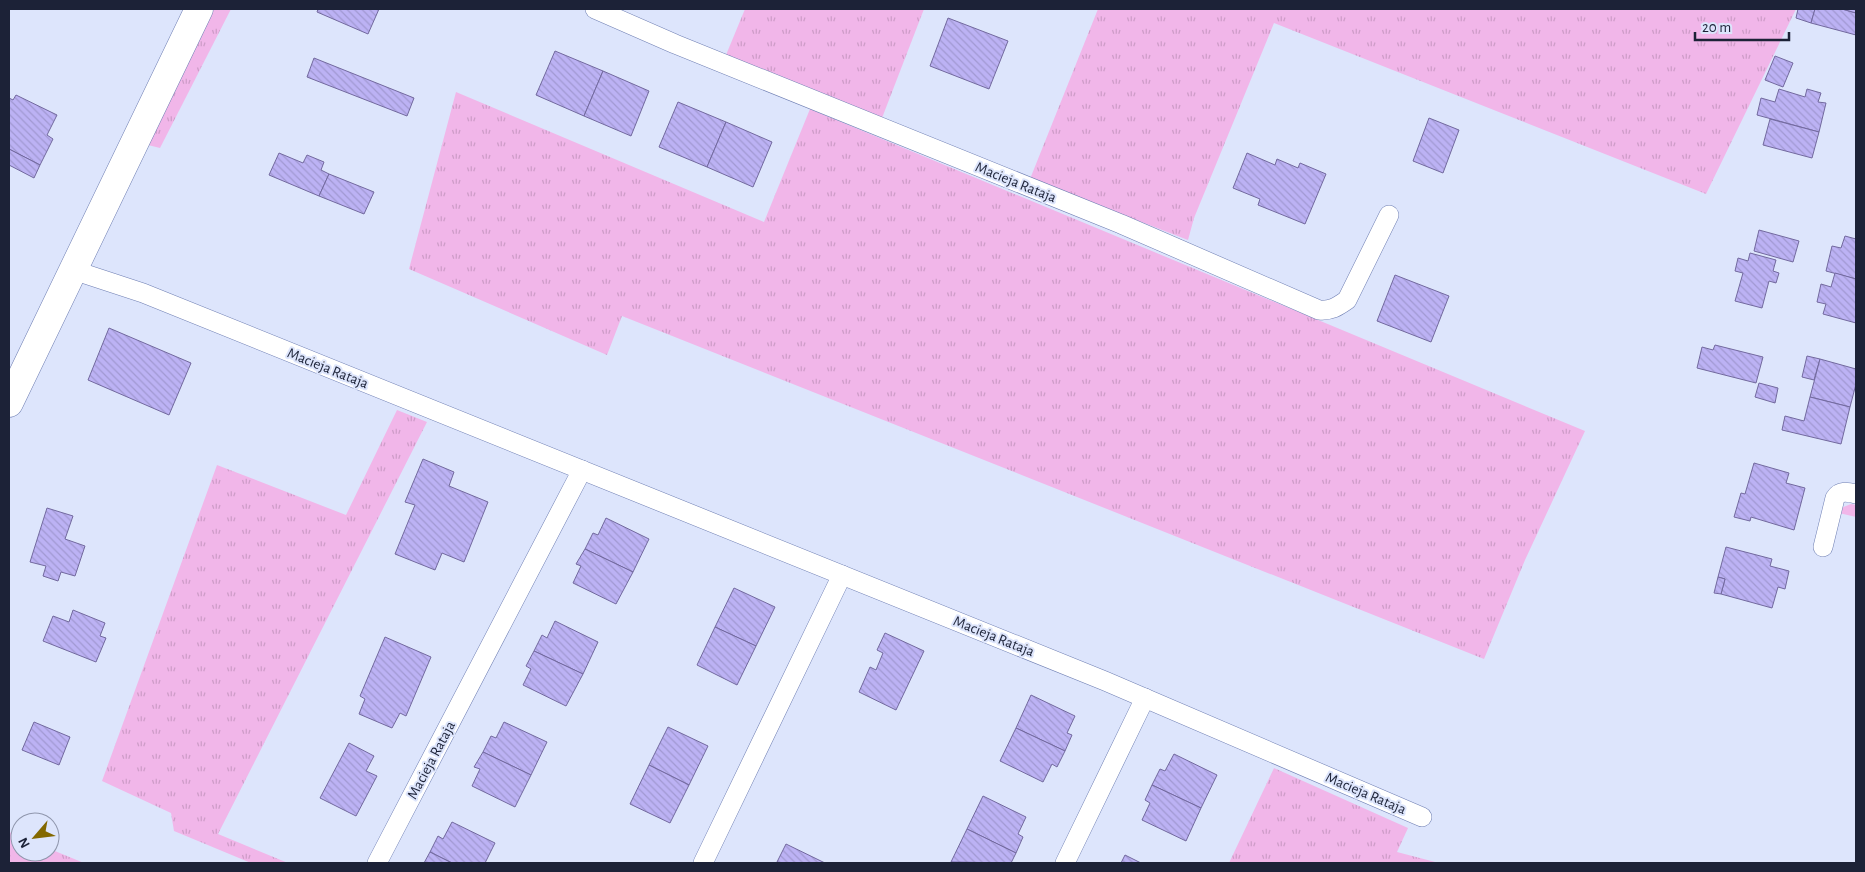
<svg xmlns="http://www.w3.org/2000/svg" width="1865" height="872" viewBox="0 0 1865 872" font-family="'Alegreya Sans',sans-serif">
  <style>
    .grass { fill: url(#grass-tufts) }
    .building { fill: url(#building-back-hatch); stroke: #72699e }
    .lines { fill: none; stroke-linecap: round; stroke-linejoin: round }
    .service-casing { stroke: #6f7fb3; stroke-width: 20 }
    .tertiary-casing { stroke: #6f7fb3; stroke-width: 29 }
    .service { stroke: #fff; stroke-width: 19 }
    .tertiary { stroke: #fff; stroke-width: 28 }
    .labels { text-anchor: middle; stroke-width: 4; stroke-linejoin: round; paint-order: stroke }
    .street-label { font-size: 15px; fill: #1c2237; stroke: #dde5fc }
  </style>
  <defs>
    <pattern id="grass-tufts" width="24" height="20" patternUnits="userSpaceOnUse" patternTransform="scale(1.25)"><rect width="24" height="20" fill="#f1b6e9"/><path d="M3 7l-1-3M5 7V3M7 7l1-3M15 17l-1-3M17 17v-4M19 17l1-3" fill="none" stroke="#ce9cc8"/></pattern>
    <pattern id="building-back-hatch" width="6" height="6" patternUnits="userSpaceOnUse" patternTransform="scale(1.25)"><rect width="6" height="6" fill="#bcb2f4"/><path d="M-1 5l2 2M0 0l6 6M5-1l2 2" fill="none" stroke="#a199d2"/></pattern>
  </defs>
  <rect width="100%" height="100%" fill="#dde5fc"/>
  <g class="grass">
    <polygon points="214,9 231,9 160,148 148,145"/>
    <polygon points="745,9 924,9 882,118 726,55"/>
    <polygon points="1098,9 1796,9 1706,194 1274,23 1194,218 1188,240 1030,179"/>
    <polygon points="456,92 764,222 810,109 1585,431 1525,560 1484,659 622,316 607,355 409,269"/>
    <polygon points="397,410 427,422 218,834 288,863 251,863 174,831 171,813 102,781 217,465 346,515"/>
    <polygon points="1851,504 1856,505 1856,517 1839,513 1841,508"/>
    <polygon points="1274,768 1408,828 1397,852 1439,863 1229,863"/>
    <polygon points="9,832 20,836 20,852 50,852 50,849 84,863 9,863"/>
  </g>
  <g class="building">
    <polygon points="318,9 379,9 368,34 317,12"/>
    <polygon points="1798,9 1815,9 1811,23 1796,18"/>
    <polygon points="1815,9 1842,9 1856,13 1856,35 1811,23"/>
    <polygon points="1842,9 1856,9 1856,13"/>
    <polygon points="948,18 1008,41 989,89 930,66"/>
    <polygon points="555,51 603,71 584,116 536,95"/>
    <polygon points="1775,56 1793,63 1783,87 1765,80"/>
    <polygon points="314,58 414,98 407,116 307,77"/>
    <polygon points="603,71 649,91 631,136 584,116"/>
    <polygon points="1779,89 1805,97 1807,89 1821,93 1818,102 1826,103 1819,132 1757,115 1761,98 1775,102"/>
    <polygon points="16,95 57,115 47,135 53,139 40,165 9,149 9,98 13,100"/>
    <polygon points="678,102 726,122 707,167 659,147"/>
    <polygon points="1429,118 1459,130 1443,173 1413,161"/>
    <polygon points="1770,119 1819,132 1812,158 1763,145"/>
    <polygon points="726,122 772,142 753,187 707,167"/>
    <polygon points="9,149 40,165 34,178 9,165"/>
    <polygon points="279,153 303,163 307,155 324,162 321,170 329,174 319,196 269,175"/>
    <polygon points="1247,153 1275,165 1277,159 1298,168 1300,163 1326,174 1305,224 1258,205 1260,199 1233,188"/>
    <polygon points="329,174 374,192 364,214 319,196"/>
    <polygon points="1759,230 1799,241 1793,262 1754,251"/>
    <polygon points="1845,236 1856,239 1856,279 1826,271 1832,246 1841,248"/>
    <polygon points="1750,253 1776,260 1773,271 1779,273 1776,283 1769,281 1762,308 1735,301 1743,273 1735,271 1738,258 1748,261"/>
    <polygon points="1835,273 1856,279 1856,323 1823,314 1826,304 1817,302 1821,284 1831,287"/>
    <polygon points="1395,275 1449,296 1431,342 1377,321"/>
    <polygon points="109,328 191,363 169,415 88,380"/>
    <polygon points="1715,345 1763,357 1756,383 1697,368 1702,347 1713,350"/>
    <polygon points="1807,356 1820,359 1814,380 1802,377"/>
    <polygon points="1820,359 1856,369 1856,384 1850,407 1810,397"/>
    <polygon points="1759,383 1778,388 1775,403 1755,397"/>
    <polygon points="1810,397 1850,407 1841,444 1782,430 1785,416 1804,421"/>
    <polygon points="423,459 454,472 449,486 488,502 464,562 442,553 435,570 395,554 415,505 405,502"/>
    <polygon points="1754,463 1789,473 1786,483 1805,488 1794,530 1751,517 1750,521 1734,517 1741,493 1745,494"/>
    <polygon points="47,508 73,516 65,539 85,546 75,576 61,572 58,581 43,576 46,566 30,562"/>
    <polygon points="606,518 649,539 633,572 585,549 593,533 598,535"/>
    <polygon points="1726,547 1772,559 1770,566 1789,571 1785,589 1778,587 1772,608 1721,594 1725,579 1718,577"/>
    <polygon points="585,549 633,572 616,604 573,583 581,566 576,564"/>
    <polygon points="1718,577 1725,579 1721,594 1714,593"/>
    <polygon points="734,588 775,607 756,646 715,627"/>
    <polygon points="73,610 105,623 100,636 106,638 96,662 43,641 53,616 69,622"/>
    <polygon points="555,621 598,642 583,674 534,651 542,635 547,638"/>
    <polygon points="715,627 756,646 737,685 697,665"/>
    <polygon points="885,633 924,651 896,710 859,692 870,667 876,670 883,653 877,650"/>
    <polygon points="385,637 431,657 406,716 400,713 392,728 359,714 365,699 360,696"/>
    <polygon points="534,651 583,674 566,706 523,685 531,669 526,666"/>
    <polygon points="1031,695 1075,716 1067,733 1072,735 1065,751 1016,728"/>
    <polygon points="34,722 70,737 59,765 22,750"/>
    <polygon points="504,722 547,742 531,775 483,752 491,736 496,738"/>
    <polygon points="668,727 708,746 689,785 649,765"/>
    <polygon points="1016,728 1065,751 1057,767 1052,764 1043,782 1000,761"/>
    <polygon points="349,743 374,756 366,771 377,776 356,816 320,798"/>
    <polygon points="483,752 531,775 515,807 472,786 480,769 474,767"/>
    <polygon points="1174,754 1217,775 1201,808 1152,785 1160,769 1165,771"/>
    <polygon points="649,765 689,785 670,823 630,804"/>
    <polygon points="1152,785 1201,808 1186,841 1142,820 1150,803 1145,800"/>
    <polygon points="983,796 1026,817 1018,834 1023,837 1016,853 967,829"/>
    <polygon points="452,822 495,843 485,863 452,863 430,852 438,836 443,839"/>
    <polygon points="967,829 1016,853 1011,863 951,862"/>
    <polygon points="786,844 825,863 781,863 777,862"/>
    <polygon points="430,852 452,863 424,863"/>
    <polygon points="1125,855 1141,863 1121,863"/>
  </g>
  <g class="lines">
    <defs>
      <g id="service">
        <path d="M595,9L675,44L1121,224L1319,310C1331,311 1337,307 1347,300L1389,215"/>
        <polyline points="73,270 143,293 1105,681 1422,817"/>
        <path d="M1823,547L1835,498C1840,490 1848,492 1856,494"/>
        <polyline points="377,863 582,470"/>
        <polyline points="703,863 842,575"/>
        <polyline points="1065,863 1145,698"/>
      </g>
      <polyline id="tertiary" points="9,403 199,9"/>
    </defs>
    <use href="#service" class="service-casing"/>
    <use href="#tertiary" class="tertiary-casing"/>
    <use href="#service" class="service"/>
    <use href="#tertiary" class="tertiary"/>
  </g>
  <g class="labels">
    <g class="street-label">
      <text transform="translate(1016 182) rotate(22)" y="5">Macieja Rataja</text>
      <text transform="translate(328 368) rotate(22)" y="5">Macieja Rataja</text>
      <text transform="translate(994 636) rotate(22)" y="5">Macieja Rataja</text>
      <text transform="translate(431 760) rotate(-62)" y="5">Macieja Rataja</text>
      <text transform="translate(1366 793) rotate(23)" y="5">Macieja Rataja</text>
    </g>
  </g>
  <rect width="1865" height="872" fill="none" stroke="#1c2237" stroke-width="20"/>
  <g transform="translate(35 837) rotate(242)"><circle r="24" fill="#dde5fc" stroke="#9097ad"/>
  <path d="M0-4L9 19L0 12L-9 19Z" fill="#836800"/>
  <text y="-8" font-size="14" font-weight="bold" text-anchor="middle" fill="#1c2237">N</text>
  </g>
  <path d="M1695 32v8h94v-8" fill="none" stroke="#1c2237" stroke-width="2.5"/>
  <text x="1702" y="32" font-size="15" fill="#1c2237" stroke="#dde5fc" stroke-width="4" paint-order="stroke">20 m</text>
</svg>
